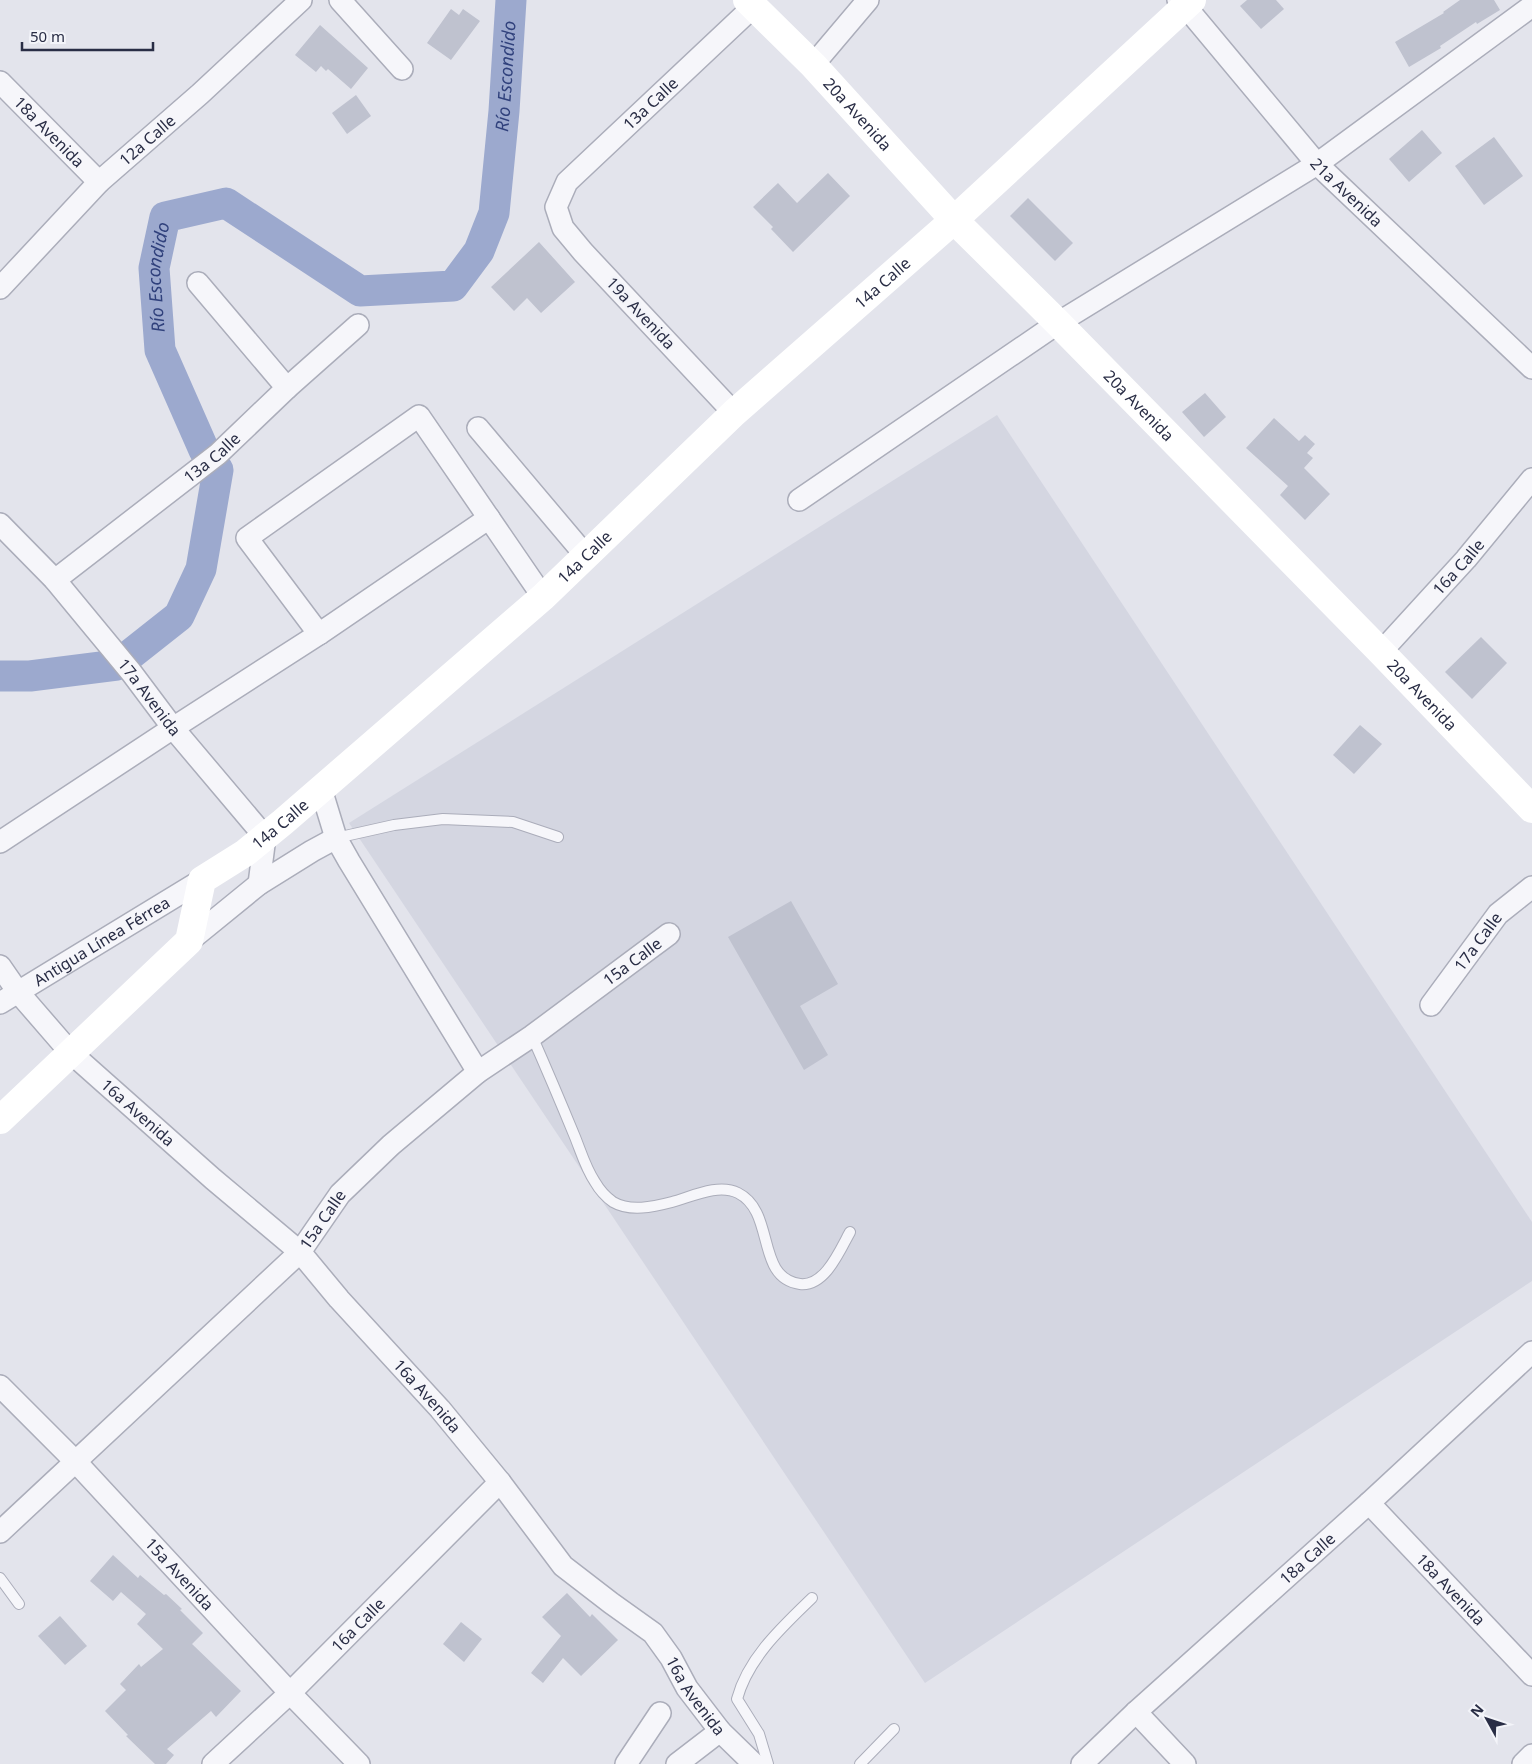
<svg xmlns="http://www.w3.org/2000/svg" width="1532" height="1764" viewBox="0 0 1532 1764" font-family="'Noto Sans',sans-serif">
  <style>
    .built { fill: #d4d6e1 }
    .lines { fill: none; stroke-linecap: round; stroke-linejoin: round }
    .river { stroke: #9ca9ce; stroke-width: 31 }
    .building { fill: #bfc2cf }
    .lane-casing { stroke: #abadba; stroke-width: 12 }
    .street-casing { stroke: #abadba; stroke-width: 24 }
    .lane { stroke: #f6f6fa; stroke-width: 10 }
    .street { stroke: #f6f6fa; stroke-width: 21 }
    .secondary { stroke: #fff; stroke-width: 28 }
    .labels { text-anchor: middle; stroke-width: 4.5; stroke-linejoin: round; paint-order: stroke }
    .street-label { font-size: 16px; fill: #292d45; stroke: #f3f4f9 }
    .water-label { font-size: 18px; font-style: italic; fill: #30417c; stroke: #f3f4f9 }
  </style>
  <rect width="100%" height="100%" fill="#e3e4ec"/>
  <polygon class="built" points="997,415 1532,1222 1532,1281 925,1683 349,823"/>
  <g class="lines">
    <path class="river" id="s1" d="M0,676H30L117,665L179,616L201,569L218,470L204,450L160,350L154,268L165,217L226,203L360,291L453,286L479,251L494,213L504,111L511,0"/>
  </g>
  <g class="building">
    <polygon points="1247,0 1276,0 1284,9 1261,29 1240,6"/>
    <polygon points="1460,0 1494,0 1500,10 1477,24 1476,22 1440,46 1441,48 1409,67 1395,42 1444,13 1443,12"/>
    <polygon points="451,9 459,15 463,9 480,21 451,60 427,43"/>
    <polygon points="320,25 368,68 351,89 328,69 326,71 321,66 316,72 295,55"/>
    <polygon points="356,95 371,116 347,134 332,113"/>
    <polygon points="1422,130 1442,153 1409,182 1389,159"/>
    <polygon points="1494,137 1523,176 1484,205 1455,166"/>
    <polygon points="828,173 850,196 793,252 771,229 773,227 753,207 778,183 797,203"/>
    <polygon points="1028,198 1073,243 1055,261 1010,216"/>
    <polygon points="539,242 575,282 541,313 527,298 514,311 491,287"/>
    <polygon points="1205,393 1226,417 1204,437 1182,412"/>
    <polygon points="1274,418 1299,441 1305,435 1315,444 1307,453 1313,458 1304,468 1330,494 1305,520 1280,495 1288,486 1246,448"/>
    <polygon points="1481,637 1507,663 1472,699 1445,672"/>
    <polygon points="1360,725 1382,744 1354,774 1333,755"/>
    <polygon points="791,901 838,984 800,1006 828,1055 804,1070 728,937"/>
    <polygon points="113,1555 138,1578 140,1575 164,1595 166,1594 182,1609 180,1610 203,1633 192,1644 241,1691 216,1717 211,1711 167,1749 174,1755 166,1764 155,1764 126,1736 128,1735 105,1711 126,1690 120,1684 139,1664 141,1667 163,1649 137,1624 146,1614 121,1592 113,1601 90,1581"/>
    <polygon points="567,1593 590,1617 592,1614 618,1640 581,1676 563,1658 543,1683 531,1673 561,1636 542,1617"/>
    <polygon points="60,1616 87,1646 65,1665 38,1636"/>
    <polygon points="461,1622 482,1639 464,1662 443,1644"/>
  </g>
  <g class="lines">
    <defs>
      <g id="lane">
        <polyline points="336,838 394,825 443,819 513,822 558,837"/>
        <path d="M532,1036C547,1070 561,1103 575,1137C581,1152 586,1169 595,1182C599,1189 606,1197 613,1202C630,1212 653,1207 672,1202C691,1197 718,1183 738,1193C776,1212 755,1278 800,1284C825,1287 840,1250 850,1232"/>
        <polyline points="0,1578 19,1604"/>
        <path d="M768,1764L759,1734L737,1699C748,1658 782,1627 812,1598"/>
        <polyline points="860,1764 894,1729"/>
      </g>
      <g id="street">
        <polyline points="340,0 402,69"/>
        <path id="s2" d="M1178,0L1186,7L1317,164L1532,368"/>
        <polyline points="813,65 868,0"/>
        <path id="s3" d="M0,82L99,182"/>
        <polyline points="198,283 287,388"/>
        <path id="s4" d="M0,288L99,182L200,94L301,0"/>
        <path id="s5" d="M734,413L583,252L563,228L556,207L567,182L754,6"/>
        <polyline points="478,428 586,556"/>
        <polyline points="799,500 1058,323 1317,164 1532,6"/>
        <path id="s6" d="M0,524L55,580L131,672L173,728L265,837L259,884"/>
        <path id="s7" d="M55,580L218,454L287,388L358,325"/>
        <polyline points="319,634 247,538 419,416 543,597"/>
        <path id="s8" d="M1381,652L1466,559L1532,479"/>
        <polyline points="321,789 336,838"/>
        <polyline points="0,842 173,728 319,634 489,518"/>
        <polyline points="189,941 259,884 312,851 336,838 349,861 478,1072"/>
        <path id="s9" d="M0,966L18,992L70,1052L213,1179L300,1252L339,1299L440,1409L500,1482L563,1566L611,1603L653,1633L671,1658L687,1688L720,1731L754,1764"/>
        <path id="s10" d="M0,1003L202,880"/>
        <path id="s11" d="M1431,1005L1498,914L1532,887"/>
        <path id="s12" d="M0,1386L75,1461L290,1693L359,1764"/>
        <path id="s13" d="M1369,1503L1532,1675"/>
        <path id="s14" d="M0,1532L300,1252L340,1194L391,1145L478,1072L532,1036L669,934"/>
        <polyline points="1136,1712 1185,1764"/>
        <path id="s15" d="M213,1764L290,1693L500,1482"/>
        <polyline points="626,1764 660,1713"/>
        <polyline points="677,1764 720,1731"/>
        <path id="s16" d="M1082,1764L1136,1712L1369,1503L1532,1352"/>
        <polyline points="1523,1764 1532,1755"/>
      </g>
    </defs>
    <use href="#lane" class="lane-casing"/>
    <use href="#street" class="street-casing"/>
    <use href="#lane" class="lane"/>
    <use href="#street" class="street"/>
    <g class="secondary">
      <path id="s17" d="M747,0L813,65L954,220L1058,323L1381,652L1532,809"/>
      <path id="s18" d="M0,1120L189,941L202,880L245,853L283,822L543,597L734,413L954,220L1192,0"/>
    </g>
  </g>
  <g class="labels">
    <g class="street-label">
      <text dy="6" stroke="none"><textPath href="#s5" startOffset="416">13a Calle</textPath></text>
      <text dy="6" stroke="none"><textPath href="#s17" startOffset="159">20a Avenida</textPath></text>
      <text dy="6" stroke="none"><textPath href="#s3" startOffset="70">18a Avenida</textPath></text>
      <text dy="6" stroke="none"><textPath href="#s4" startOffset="209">12a Calle</textPath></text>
      <text dy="6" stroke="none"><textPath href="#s2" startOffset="256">21a Avenida</textPath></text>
      <text dy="6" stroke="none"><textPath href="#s18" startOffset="1229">14a Calle</textPath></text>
      <text transform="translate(641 313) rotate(47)" y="6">19a Avenida</text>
      <text dy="6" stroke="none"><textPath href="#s17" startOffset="564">20a Avenida</textPath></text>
      <text dy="6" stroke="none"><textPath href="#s7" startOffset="199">13a Calle</textPath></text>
      <text dy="6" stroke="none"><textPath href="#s18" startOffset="824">14a Calle</textPath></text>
      <text dy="6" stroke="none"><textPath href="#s8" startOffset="115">16a Calle</textPath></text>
      <text dy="6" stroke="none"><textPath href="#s17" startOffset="969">20a Avenida</textPath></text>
      <text dy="6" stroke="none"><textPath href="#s6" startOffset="229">17a Avenida</textPath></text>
      <text dy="6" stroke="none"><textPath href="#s18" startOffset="419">14a Calle</textPath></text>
      <text dy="6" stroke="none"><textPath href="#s10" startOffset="119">Antigua Línea Férrea</textPath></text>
      <text dy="6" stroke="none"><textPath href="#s11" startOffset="79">17a Calle</textPath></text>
      <text dy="6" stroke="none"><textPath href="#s14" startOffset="855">15a Calle</textPath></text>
      <text dy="6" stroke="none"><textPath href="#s9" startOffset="202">16a Avenida</textPath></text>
      <text dy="6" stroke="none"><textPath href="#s14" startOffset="450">15a Calle</textPath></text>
      <text dy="6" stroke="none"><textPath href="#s9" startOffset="608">16a Avenida</textPath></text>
      <text dy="6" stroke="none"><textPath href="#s16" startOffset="305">18a Calle</textPath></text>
      <text dy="6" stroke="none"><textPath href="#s12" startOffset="260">15a Avenida</textPath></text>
      <text dy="6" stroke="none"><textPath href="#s13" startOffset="119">18a Avenida</textPath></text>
      <text dy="6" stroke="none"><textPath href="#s15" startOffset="201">16a Calle</textPath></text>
      <text dy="6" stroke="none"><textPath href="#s9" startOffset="1014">16a Avenida</textPath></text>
    </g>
    <g class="water-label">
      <text dy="6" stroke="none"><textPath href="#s1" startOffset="1155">Río Escondido</textPath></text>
      <text dy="6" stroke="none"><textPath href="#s1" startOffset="556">Río Escondido</textPath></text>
    </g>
  </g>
  <g transform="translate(1487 1719) rotate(310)" stroke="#f3f4f9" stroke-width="4" paint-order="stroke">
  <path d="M0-4L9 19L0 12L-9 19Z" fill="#292d45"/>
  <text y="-8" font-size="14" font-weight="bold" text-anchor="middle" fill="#292d45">N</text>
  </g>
  <path d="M22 42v8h131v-8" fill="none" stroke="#292d45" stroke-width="2.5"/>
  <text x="30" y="42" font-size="15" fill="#292d45" stroke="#f3f4f9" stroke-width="4" paint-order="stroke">50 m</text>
</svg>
